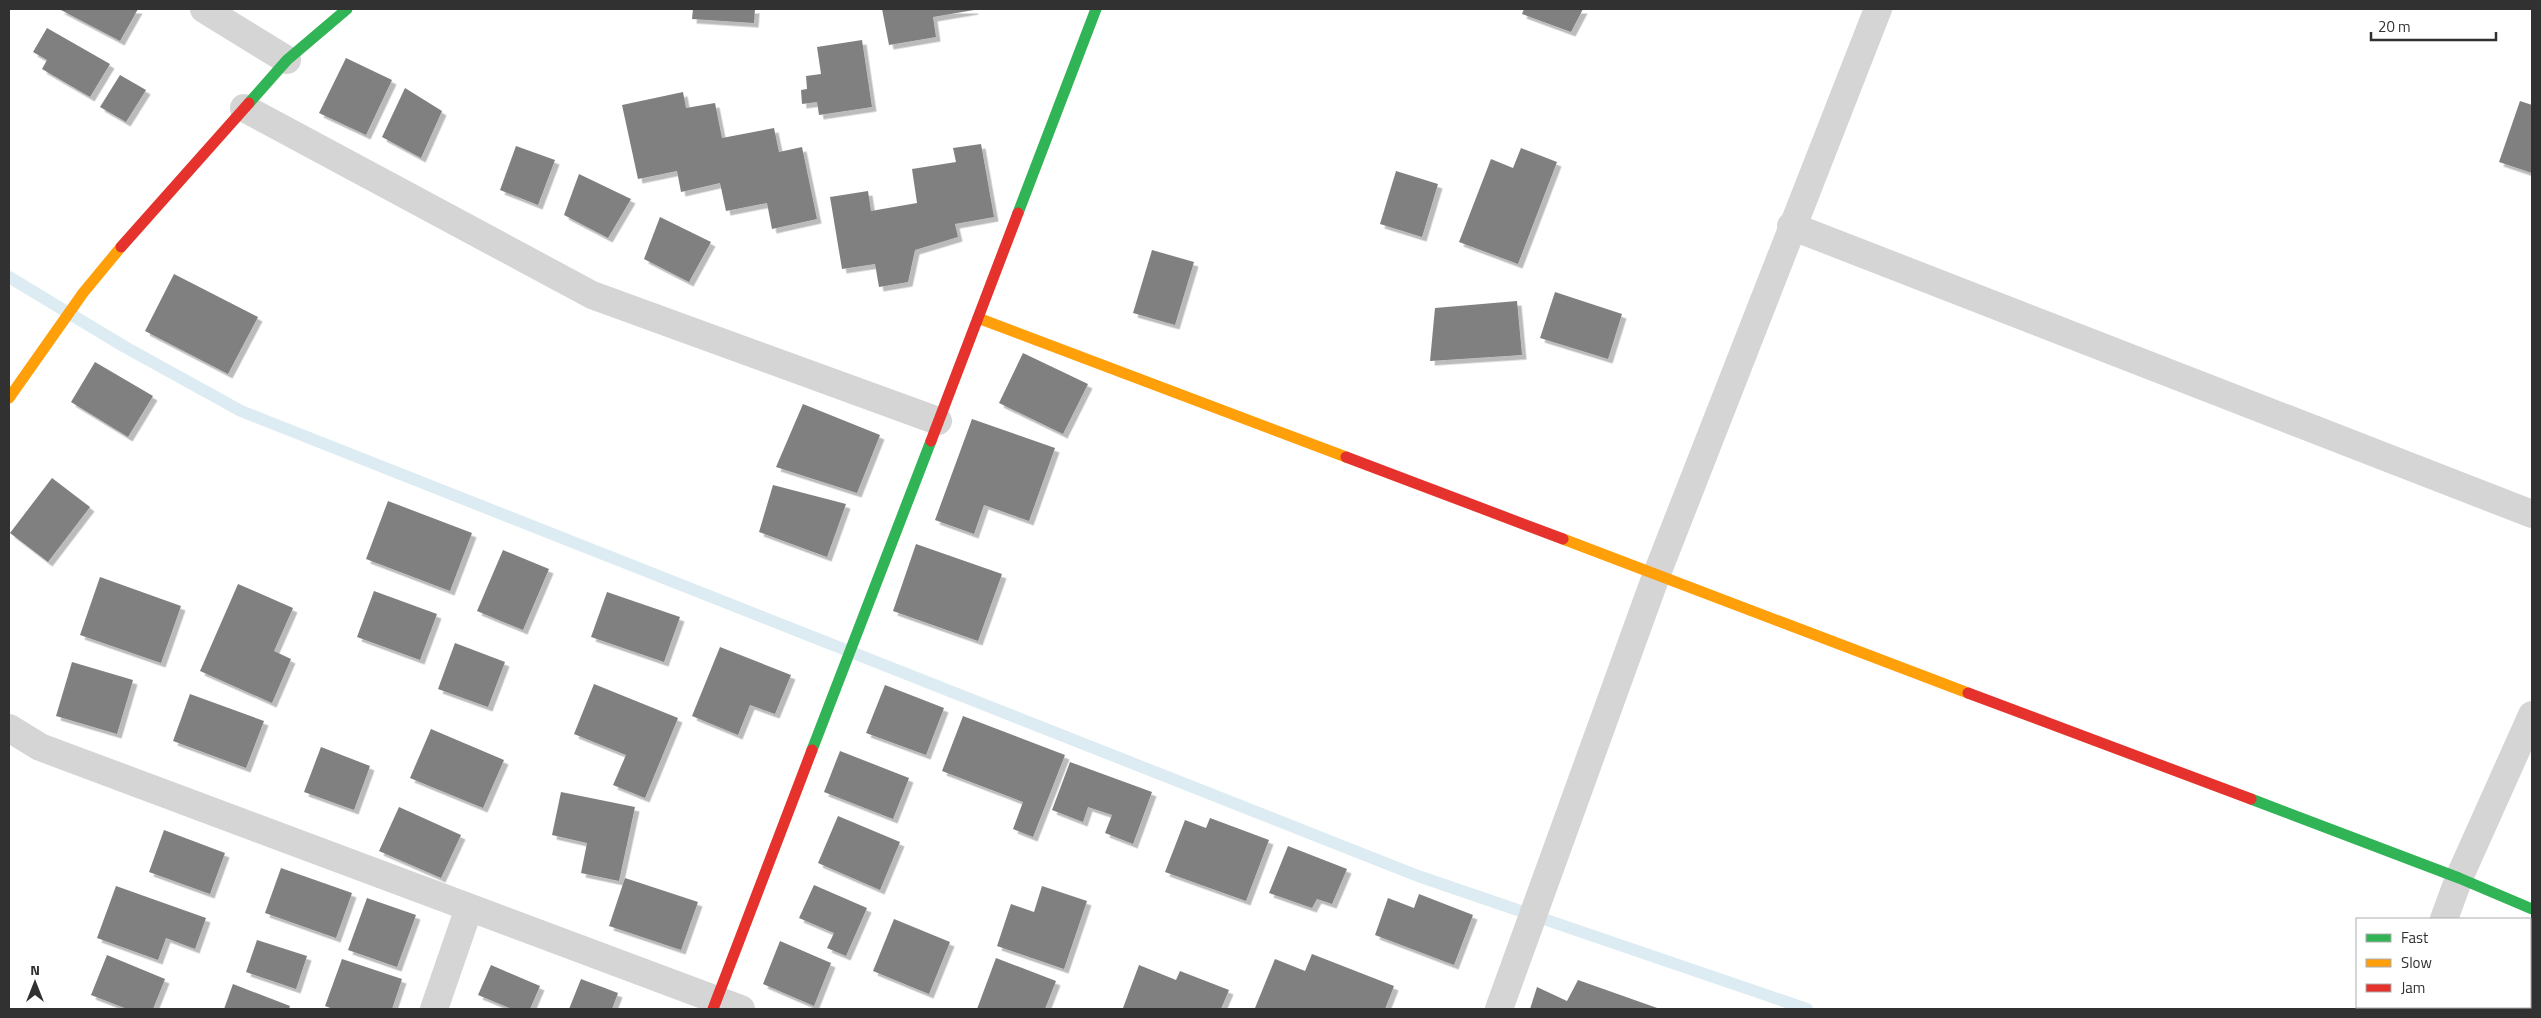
<svg xmlns="http://www.w3.org/2000/svg" width="2541" height="1018" viewBox="0 0 2541 1018" font-family="'Titillium Web',sans-serif">
  <style>
    .lines { fill: none; stroke-linecap: round; stroke-linejoin: round }
    .stream { stroke: #dcecf2; stroke-width: 12 }
    .building { fill: #808080; filter: url(#shadow) }
    .street { stroke: #d5d5d5; stroke-width: 28 }
    .fast { stroke: #30b455; stroke-width: 11 }
    .slow { stroke: #ff9f0a; stroke-width: 11 }
    .jam { stroke: #e5322d; stroke-width: 11 }
  </style>
  <defs>
    <filter id="shadow"><feDropShadow dx="4.5" dy="4.5" stdDeviation="0" flood-color="#0004"/></filter>
  </defs>
  <rect width="100%" height="100%" fill="#fff"/>
  <g class="lines">
    <polyline class="stream" points="9,277 125,347 241,411 1418,876 1807,1009"/>
  </g>
  <g class="building">
    <polygon points="59,9 138,9 120,41"/>
    <polygon points="693,9 755,9 754,23 692,19"/>
    <polygon points="882,9 974,9 974,10 933,17 936,37 889,45"/>
    <polygon points="1524,9 1583,9 1571,32 1522,14"/>
    <polygon points="47,28 110,64 90,97 42,69 47,60 33,52"/>
    <polygon points="862,40 872,107 819,115 817,102 802,104 801,90 807,89 806,76 821,74 817,47"/>
    <polygon points="346,58 392,80 366,135 319,113"/>
    <polygon points="120,75 146,90 126,122 100,107"/>
    <polygon points="405,88 442,111 421,158 382,137"/>
    <polygon points="683,92 686,108 715,103 722,138 774,128 779,152 802,147 817,219 772,229 767,203 726,211 720,183 681,192 677,171 638,179 622,105"/>
    <polygon points="2520,101 2532,105 2532,173 2499,162"/>
    <polygon points="981,144 994,217 955,224 958,237 915,250 908,282 879,287 875,264 842,269 830,197 868,191 871,211 917,203 912,169 956,162 953,148"/>
    <polygon points="516,146 555,160 538,205 500,190"/>
    <polygon points="1521,148 1557,162 1518,264 1459,242 1491,159 1513,168"/>
    <polygon points="1396,171 1438,184 1422,237 1380,224"/>
    <polygon points="579,174 631,199 608,238 564,215"/>
    <polygon points="660,217 711,242 689,282 644,259"/>
    <polygon points="1152,250 1194,262 1175,325 1133,313"/>
    <polygon points="174,274 258,317 228,374 145,331"/>
    <polygon points="1555,292 1622,314 1608,359 1540,338"/>
    <polygon points="1517,301 1522,355 1430,361 1435,308"/>
    <polygon points="1023,353 1088,384 1063,434 999,403"/>
    <polygon points="95,362 153,396 128,437 71,402"/>
    <polygon points="803,404 880,435 857,493 776,467"/>
    <polygon points="972,419 1055,448 1029,521 984,505 974,534 935,520"/>
    <polygon points="52,478 90,507 48,562 10,533"/>
    <polygon points="773,485 846,504 827,557 759,532"/>
    <polygon points="388,501 472,533 450,591 366,559"/>
    <polygon points="916,544 1002,574 978,641 893,611"/>
    <polygon points="503,550 549,569 523,630 477,611"/>
    <polygon points="100,577 181,606 161,663 80,635"/>
    <polygon points="238,584 293,608 274,651 291,659 272,703 200,671"/>
    <polygon points="374,591 437,614 420,660 357,637"/>
    <polygon points="607,592 680,617 664,662 591,637"/>
    <polygon points="455,643 505,662 488,707 438,689"/>
    <polygon points="720,647 791,675 775,714 750,705 738,735 692,716"/>
    <polygon points="72,662 133,680 117,734 56,716"/>
    <polygon points="594,684 678,718 645,798 613,785 626,755 574,734"/>
    <polygon points="885,685 944,708 926,755 866,733"/>
    <polygon points="190,694 264,721 246,768 173,741"/>
    <polygon points="963,716 1065,755 1033,837 1013,829 1023,802 942,771"/>
    <polygon points="431,729 504,760 483,808 410,778"/>
    <polygon points="321,747 370,766 354,810 304,792"/>
    <polygon points="840,751 909,778 893,819 824,792"/>
    <polygon points="1070,762 1152,792 1133,844 1105,833 1112,815 1088,807 1083,822 1052,810"/>
    <polygon points="561,792 635,807 619,881 581,873 587,843 552,835"/>
    <polygon points="399,807 461,835 441,878 379,851"/>
    <polygon points="838,816 900,842 880,890 818,863"/>
    <polygon points="1210,818 1269,840 1246,901 1165,872 1185,820 1206,828"/>
    <polygon points="164,830 225,853 210,894 149,872"/>
    <polygon points="1288,846 1347,869 1332,904 1317,899 1312,908 1269,893"/>
    <polygon points="281,868 352,893 336,938 265,913"/>
    <polygon points="625,878 698,902 681,950 609,926"/>
    <polygon points="814,885 867,908 846,956 827,948 834,933 799,918"/>
    <polygon points="116,886 206,918 195,949 166,938 158,960 97,938"/>
    <polygon points="1042,886 1087,901 1064,969 997,946 1011,904 1034,912"/>
    <polygon points="1419,894 1473,915 1454,965 1375,935 1388,898 1414,908"/>
    <polygon points="367,898 416,915 397,967 348,950"/>
    <polygon points="894,919 950,942 929,994 873,971"/>
    <polygon points="257,940 307,956 296,989 246,972"/>
    <polygon points="780,941 831,963 814,1006 763,984"/>
    <polygon points="1312,954 1394,986 1385,1009 1255,1008 1275,959 1305,971"/>
    <polygon points="107,955 165,979 153,1009 127,1009 91,995"/>
    <polygon points="996,958 1056,981 1045,1009 977,1009"/>
    <polygon points="342,959 402,979 392,1009 333,1009 325,1006"/>
    <polygon points="491,965 540,986 530,1009 512,1009 478,995"/>
    <polygon points="1139,965 1176,980 1180,971 1229,990 1221,1009 1123,1008"/>
    <polygon points="581,979 618,993 612,1009 569,1009"/>
    <polygon points="1578,980 1660,1009 1530,1009 1537,987 1567,1001"/>
    <polygon points="233,984 290,1006 289,1009 224,1009"/>
  </g>
  <g class="lines">
    <g class="street">
      <polyline points="204,9 287,60"/>
      <polyline points="244,108 592,295 938,421"/>
      <polyline points="1791,226 2532,514"/>
      <polyline points="9,728 40,747 741,1009"/>
      <polyline points="2444,919 2459,878 2532,715"/>
      <polyline points="434,1009 469,908"/>
      <polyline points="1499,1009 1656,576 1878,9"/>
      <polyline points="2412,1009 2413,1007"/>
    </g>
    <g class="fast">
      <polyline points="249,103 287,60 347,9"/>
      <polyline points="1018,213 1096,9"/>
      <polyline points="812,750 931,441"/>
      <polyline points="2251,799 2459,878 2532,909"/>
    </g>
    <g class="slow">
      <polyline points="978,318 1346,457"/>
      <polyline points="9,398 83,293 121,247"/>
      <polyline points="1563,539 1968,693"/>
    </g>
    <g class="jam">
      <polyline points="121,247 249,103"/>
      <polyline points="931,441 1018,213"/>
      <polyline points="1346,457 1563,539"/>
      <polyline points="1968,693 2251,799"/>
      <polyline points="713,1009 812,750"/>
    </g>
  </g>
  <rect width="2541" height="1018" fill="none" stroke="#313131" stroke-width="20"/>
  <rect x="2356" y="918" width="175" height="90" fill="#ffffff" stroke="#adadad"/>
  <rect x="2366" y="934" width="25" height="8" fill="#30b455" stroke="#adadad"/>
  <text x="2401" y="943" font-size="15" fill="#313131">Fast</text>
  <rect x="2366" y="959" width="25" height="8" fill="#ff9f0a" stroke="#adadad"/>
  <text x="2401" y="968" font-size="15" fill="#313131">Slow</text>
  <rect x="2366" y="984" width="25" height="8" fill="#e5322d" stroke="#adadad"/>
  <text x="2401" y="993" font-size="15" fill="#313131">Jam</text>
  <g transform="translate(35 983)" stroke="#ffffff" stroke-width="4" paint-order="stroke">
  <path d="M0-4L9 19L0 12L-9 19Z" fill="#313131"/>
  <text y="-8" font-size="14" font-weight="bold" text-anchor="middle" fill="#313131">N</text>
  </g>
  <path d="M2371 32v8h125v-8" fill="none" stroke="#313131" stroke-width="2.5"/>
  <text x="2378" y="32" font-size="15" fill="#313131" stroke="#ffffff" stroke-width="4" paint-order="stroke">20 m</text>
</svg>
